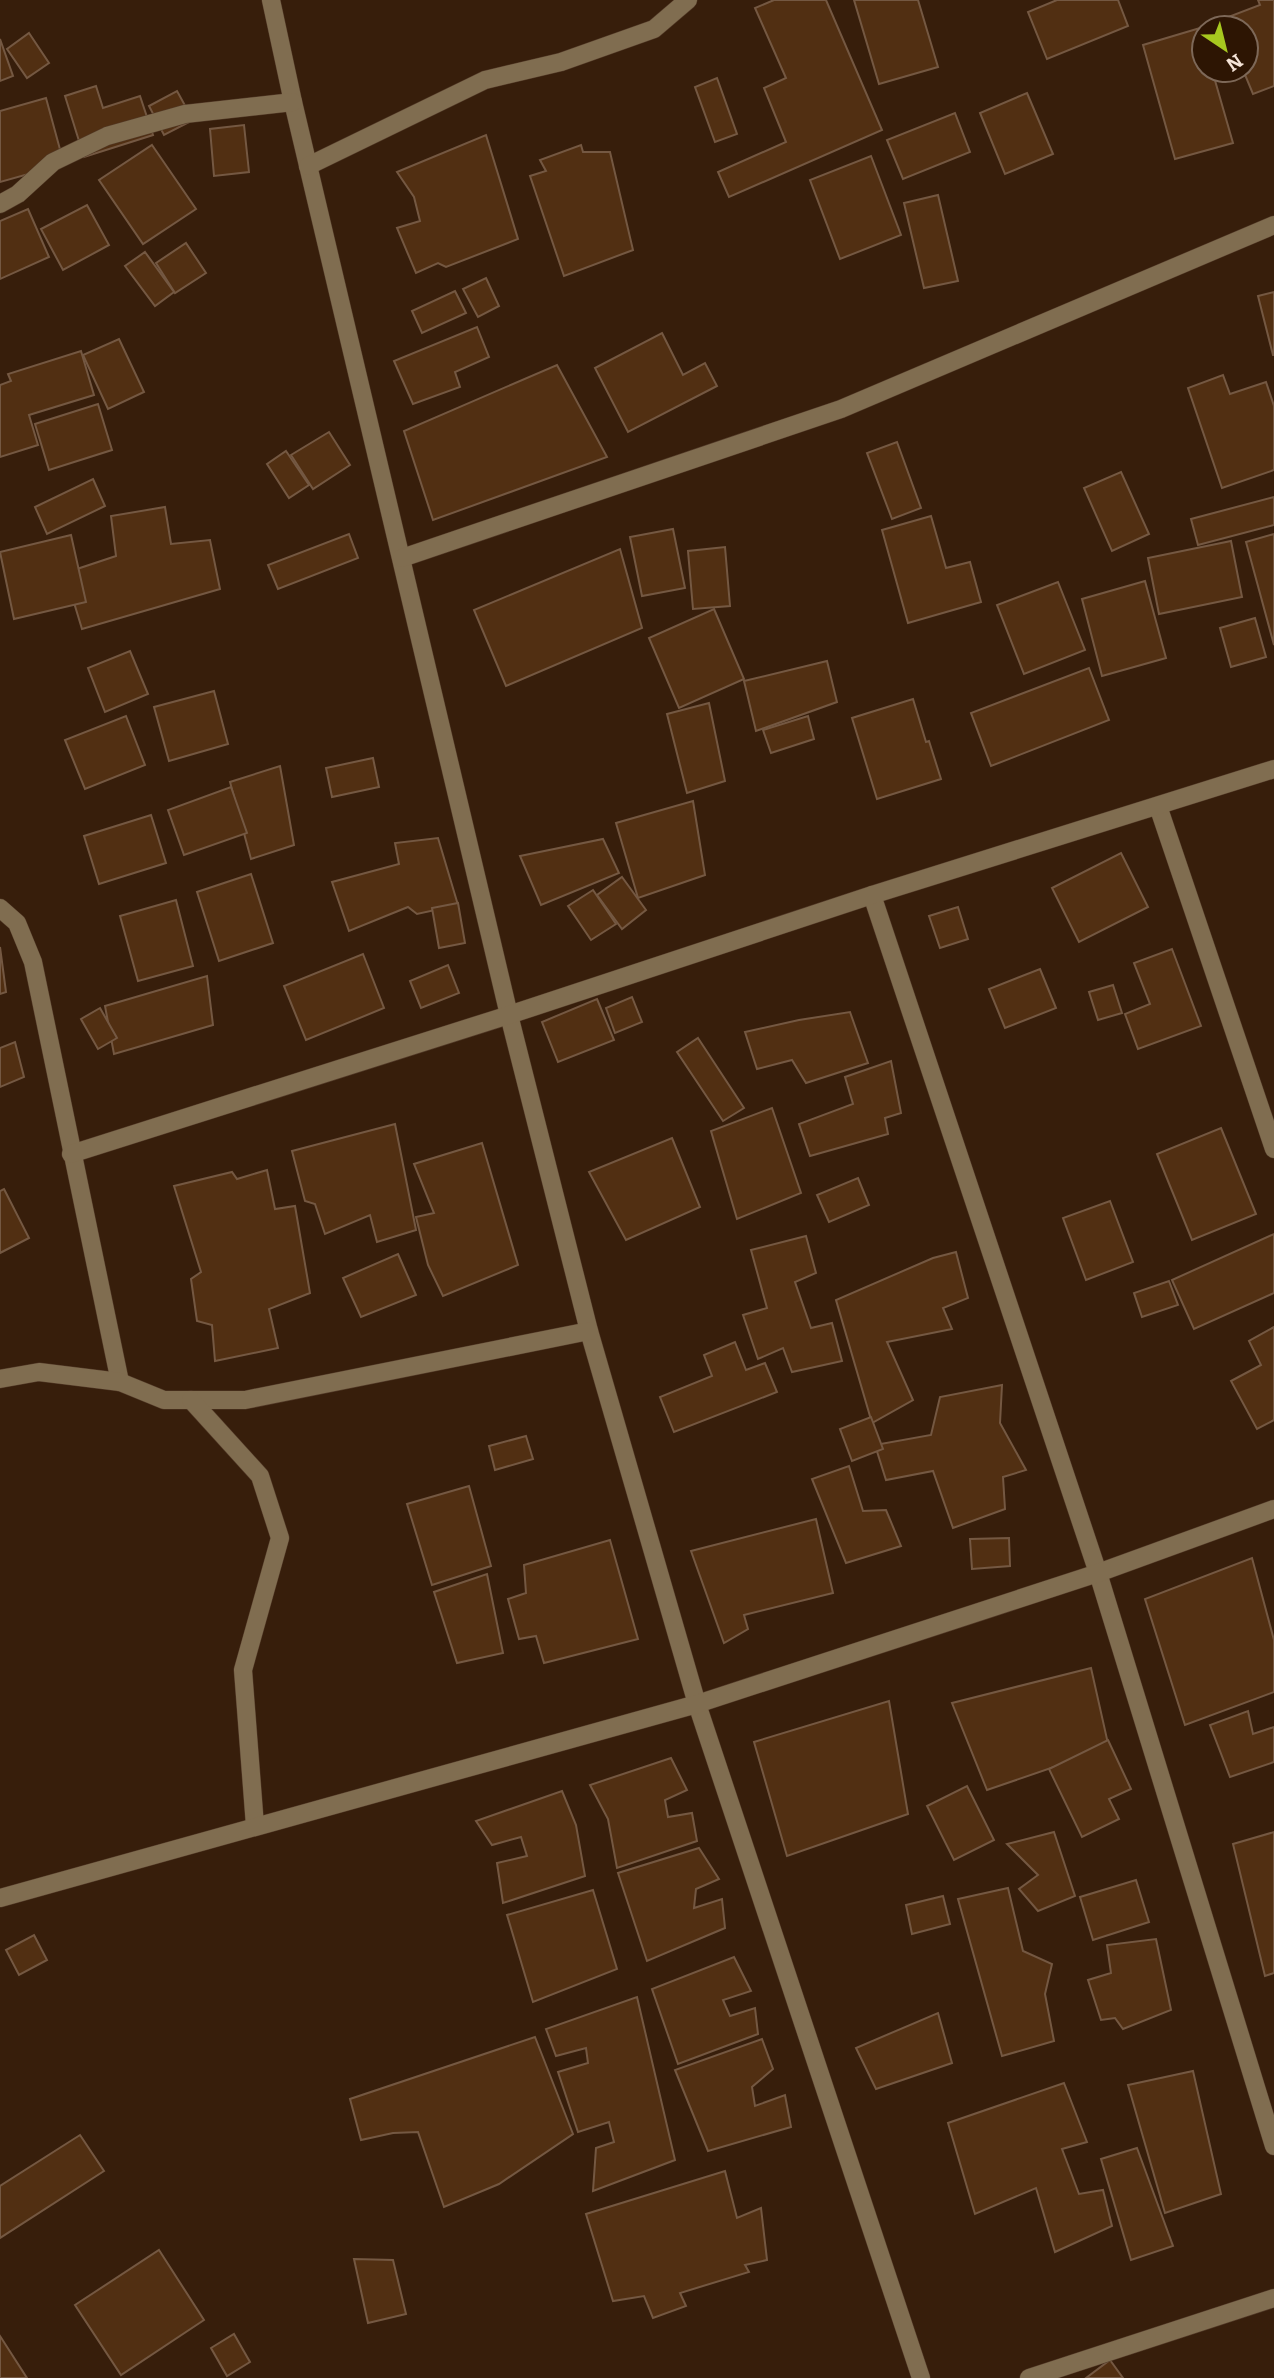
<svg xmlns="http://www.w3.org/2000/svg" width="1274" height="2378" viewBox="0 0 1274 2378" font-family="Bitter,serif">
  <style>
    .building { fill: #512f12; stroke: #745842; stroke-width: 2 }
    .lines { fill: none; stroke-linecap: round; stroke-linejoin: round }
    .minor-casing { stroke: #523a28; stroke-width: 19 }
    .minor { stroke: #806d50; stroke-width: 18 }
  </style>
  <rect width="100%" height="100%" fill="#371e0b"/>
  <g class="building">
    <polygon points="774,0 826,0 882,130 729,197 718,172 786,142 764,88 786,78 755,8"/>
    <polygon points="854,0 918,0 938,67 879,84"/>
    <polygon points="1057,0 1118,0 1128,26 1047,59 1028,12"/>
    <polygon points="1258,0 1274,0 1274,86 1253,94 1243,70 1246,70 1246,28 1227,28 1223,19 1260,5"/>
    <polygon points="1200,28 1204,40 1204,70 1212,70 1233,143 1175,159 1143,45"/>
    <polygon points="29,33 49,63 27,78 7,49"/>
    <polygon points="0,39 13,76 0,81"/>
    <polygon points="717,78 737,134 715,142 695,87"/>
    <polygon points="96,86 103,108 140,96 153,135 84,157 65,96"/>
    <polygon points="177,91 193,120 164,135 149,106"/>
    <polygon points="1027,93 1053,154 1005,174 980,113"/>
    <polygon points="46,98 64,164 0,182 0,111"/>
    <polygon points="955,113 970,152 903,179 887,140"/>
    <polygon points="244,125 249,172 214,176 210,129"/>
    <polygon points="486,135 518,239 446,267 438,263 416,273 397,228 420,221 414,197 397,172"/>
    <polygon points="152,145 196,209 143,244 99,180"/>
    <polygon points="581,145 583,152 610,152 633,250 564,276 530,176 546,171 540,160"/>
    <polygon points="871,156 901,235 840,259 810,180"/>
    <polygon points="938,195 958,281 924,288 904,203"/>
    <polygon points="87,205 109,245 63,270 41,229"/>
    <polygon points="28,209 49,257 0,279 0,221"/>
    <polygon points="186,243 206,273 175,293 156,263"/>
    <polygon points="145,252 174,292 155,306 125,266"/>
    <polygon points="486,278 499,306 478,317 463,289"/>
    <polygon points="455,291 466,313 422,333 412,311"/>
    <polygon points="1274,292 1274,355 1273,355 1258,296"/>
    <polygon points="477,327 489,357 455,372 460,387 413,404 394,361"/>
    <polygon points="662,333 683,375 705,363 717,386 628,432 595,368"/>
    <polygon points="119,339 144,392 108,409 83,355"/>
    <polygon points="81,351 94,395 29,415 38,445 0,457 0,385 11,381 8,374"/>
    <polygon points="557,365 607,457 433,520 404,431"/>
    <polygon points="1223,375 1230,394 1266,382 1274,406 1274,470 1222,488 1188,388"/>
    <polygon points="98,404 112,450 49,470 35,424"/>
    <polygon points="329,432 350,465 313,489 291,455"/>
    <polygon points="897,442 921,508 892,519 867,453"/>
    <polygon points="286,451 309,485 289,498 267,464"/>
    <polygon points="1121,472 1149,534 1112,551 1084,488"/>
    <polygon points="93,479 105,506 47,534 35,507"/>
    <polygon points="1274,497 1274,525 1198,545 1191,519"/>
    <polygon points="165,507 171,544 210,540 220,589 82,629 65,573 116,556 111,516"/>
    <polygon points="931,516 946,568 970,562 981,602 908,623 882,530"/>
    <polygon points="673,529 685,588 642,596 630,537"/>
    <polygon points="349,534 358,558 278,589 268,565"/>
    <polygon points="1274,534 1274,645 1246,542"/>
    <polygon points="71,535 86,602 14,619 0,552"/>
    <polygon points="1231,541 1242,597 1159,614 1148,558"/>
    <polygon points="725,547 730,606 693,609 688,551"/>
    <polygon points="620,549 642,628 506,686 474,610"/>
    <polygon points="1145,581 1166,658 1102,676 1082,599"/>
    <polygon points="1058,582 1085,650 1024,674 997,605"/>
    <polygon points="714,609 744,679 679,708 649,638"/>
    <polygon points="1255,618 1266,657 1231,667 1220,628"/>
    <polygon points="130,651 148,694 105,712 88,668"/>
    <polygon points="827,661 837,702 756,731 744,681"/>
    <polygon points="1089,668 1109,720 991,766 971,713"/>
    <polygon points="214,691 228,744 169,761 154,707"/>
    <polygon points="913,699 926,742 929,741 941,779 877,799 852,718"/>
    <polygon points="709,703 725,781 687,793 667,714"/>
    <polygon points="126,716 145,765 85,789 65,740"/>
    <polygon points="808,716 814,739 771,753 763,730"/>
    <polygon points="373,758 379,787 332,797 326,768"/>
    <polygon points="280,766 294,845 251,859 230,782"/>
    <polygon points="231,787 247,833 184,855 168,810"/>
    <polygon points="693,801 705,875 638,898 616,823"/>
    <polygon points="151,815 166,863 99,884 84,836"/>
    <polygon points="438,838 458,905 417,914 408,907 349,931 332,882 399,864 395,843"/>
    <polygon points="603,839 619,873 541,905 520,856"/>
    <polygon points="1121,853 1148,907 1079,942 1052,888"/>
    <polygon points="251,874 273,943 219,961 197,892"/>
    <polygon points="622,877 646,910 622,929 597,895"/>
    <polygon points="593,890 616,924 591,940 568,906"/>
    <polygon points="176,900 193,966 138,981 120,916"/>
    <polygon points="458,903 465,943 439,948 432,908"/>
    <polygon points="958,907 968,939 940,948 929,916"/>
    <polygon points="0,947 6,992 0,994"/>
    <polygon points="1172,949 1201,1026 1138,1049 1125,1014 1150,1004 1134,963"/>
    <polygon points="363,954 384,1008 306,1040 284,986"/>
    <polygon points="448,965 459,993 421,1008 410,981"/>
    <polygon points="1040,969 1056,1008 1005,1028 989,989"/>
    <polygon points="207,976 213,1025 114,1054 105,1006"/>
    <polygon points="1113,985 1122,1013 1098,1020 1089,992"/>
    <polygon points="632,997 642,1022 615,1033 606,1008"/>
    <polygon points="597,999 614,1040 558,1062 542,1022"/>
    <polygon points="100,1008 117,1038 98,1049 81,1019"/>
    <polygon points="850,1012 868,1063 806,1083 792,1060 757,1069 745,1032 799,1020"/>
    <polygon points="698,1038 744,1108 723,1121 677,1052"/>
    <polygon points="15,1042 24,1077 0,1087 0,1048"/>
    <polygon points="891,1061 901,1113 885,1118 888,1134 810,1156 799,1124 853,1104 845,1077"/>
    <polygon points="772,1108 801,1193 737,1219 711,1131"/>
    <polygon points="395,1124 416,1230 377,1242 370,1215 325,1234 315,1204 305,1201 292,1151"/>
    <polygon points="1221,1128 1256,1214 1192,1240 1157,1154"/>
    <polygon points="672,1138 700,1207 626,1240 589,1172"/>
    <polygon points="482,1143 518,1265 443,1296 428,1265 416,1217 434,1213 414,1164"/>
    <polygon points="267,1170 275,1209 295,1206 310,1293 269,1309 278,1348 215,1361 212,1325 197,1321 191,1279 201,1272 174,1186 232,1172 237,1179"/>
    <polygon points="858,1178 869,1205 829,1222 817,1195"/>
    <polygon points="4,1189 29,1238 0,1253 0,1191"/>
    <polygon points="1110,1201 1133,1262 1086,1280 1063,1218"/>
    <polygon points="1274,1234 1274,1293 1194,1329 1172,1280"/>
    <polygon points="806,1236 816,1273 795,1282 811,1328 832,1323 842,1361 792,1372 783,1348 758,1359 743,1315 767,1308 751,1250"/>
    <polygon points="956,1252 968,1298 943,1308 952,1329 887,1342 913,1400 872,1423 836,1300 933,1258"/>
    <polygon points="398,1254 416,1295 361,1317 343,1278"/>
    <polygon points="1169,1281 1178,1305 1142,1317 1134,1293"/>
    <polygon points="1274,1327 1274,1420 1257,1429 1231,1381 1261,1365 1249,1341"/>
    <polygon points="735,1342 746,1370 765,1363 777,1392 674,1432 660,1397 712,1376 704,1355"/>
    <polygon points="1002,1385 1000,1423 1026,1470 1003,1477 1005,1509 953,1528 933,1471 886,1480 875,1445 931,1435 940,1397"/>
    <polygon points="871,1417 883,1449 852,1461 840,1429"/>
    <polygon points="526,1436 533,1459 495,1470 489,1446"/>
    <polygon points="849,1466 863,1511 886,1510 901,1546 846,1563 812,1479"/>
    <polygon points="469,1486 491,1566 432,1585 407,1504"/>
    <polygon points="816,1519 833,1593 744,1615 748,1629 724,1643 691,1551"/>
    <polygon points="1009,1538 1010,1566 972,1569 970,1539"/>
    <polygon points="610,1540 638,1639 544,1663 536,1636 519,1639 508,1599 526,1593 524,1565"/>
    <polygon points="1252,1558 1274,1640 1274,1692 1185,1725 1145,1599"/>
    <polygon points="487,1574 503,1653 457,1663 434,1592"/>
    <polygon points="1091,1668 1109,1748 987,1790 952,1703"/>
    <polygon points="889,1701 908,1814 787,1856 754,1742"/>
    <polygon points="1248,1711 1253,1734 1274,1727 1274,1762 1230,1777 1210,1725"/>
    <polygon points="1108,1740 1131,1789 1109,1799 1119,1819 1082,1837 1049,1769"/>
    <polygon points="671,1758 687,1790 665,1800 668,1817 692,1813 697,1841 617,1868 608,1819 590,1785"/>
    <polygon points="967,1786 994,1840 954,1860 927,1806"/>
    <polygon points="562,1791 576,1825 585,1876 503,1903 497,1863 527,1856 521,1837 492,1845 476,1821"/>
    <polygon points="1054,1832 1075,1896 1038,1911 1019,1889 1038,1875 1007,1844"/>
    <polygon points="1274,1832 1274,1973 1265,1976 1233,1844"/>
    <polygon points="699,1848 719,1879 696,1889 694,1908 722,1899 725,1928 647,1961 618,1873"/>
    <polygon points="1136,1880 1149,1922 1093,1940 1080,1897"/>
    <polygon points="1008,1888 1023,1951 1052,1964 1045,1994 1054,2041 1002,2056 958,1899"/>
    <polygon points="593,1890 617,1969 533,2002 507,1915"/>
    <polygon points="943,1896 950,1924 912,1934 906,1905"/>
    <polygon points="34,1935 47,1960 19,1975 6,1950"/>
    <polygon points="1156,1939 1171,2010 1123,2029 1115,2018 1101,2020 1088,1980 1111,1973 1107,1945"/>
    <polygon points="734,1957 751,1991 723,2000 730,2016 755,2008 758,2034 678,2064 652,1989"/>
    <polygon points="637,1997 675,2160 593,2191 596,2148 614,2142 609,2122 578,2132 558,2072 588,2063 586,2048 556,2056 546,2029"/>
    <polygon points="938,2013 952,2063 876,2089 856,2048"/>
    <polygon points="535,2037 573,2134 499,2184 444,2207 418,2132 393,2133 361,2140 350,2099"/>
    <polygon points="762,2039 773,2069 752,2087 755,2106 785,2095 791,2127 708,2151 675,2070"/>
    <polygon points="1193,2071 1221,2194 1165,2213 1128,2085"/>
    <polygon points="1064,2083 1087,2142 1062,2149 1079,2194 1103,2190 1112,2226 1055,2252 1036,2188 975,2214 948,2123"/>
    <polygon points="80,2135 104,2171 0,2238 0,2186"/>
    <polygon points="1137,2148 1173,2246 1131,2260 1101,2159"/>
    <polygon points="725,2171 737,2218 761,2208 767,2260 745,2265 749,2272 680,2293 686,2306 653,2318 644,2296 613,2301 586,2214"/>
    <polygon points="159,2250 204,2320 121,2375 75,2305"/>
    <polygon points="354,2259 393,2260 406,2314 368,2323"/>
    <polygon points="234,2334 250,2362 227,2376 211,2348"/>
    <polygon points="0,2336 27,2378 0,2378"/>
    <polygon points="1110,2360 1123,2378 1086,2378"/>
  </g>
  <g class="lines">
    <defs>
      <g id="minor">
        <polyline points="271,0 293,102 509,1015 589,1331 697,1704 921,2378"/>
        <polyline points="308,166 485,80 561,62 654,29 688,0"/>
        <polyline points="0,204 18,194 53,162 107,136 185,114 293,102"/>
        <polyline points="402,558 841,409 1274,225"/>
        <polyline points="1158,806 1274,1149"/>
        <polyline points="872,895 1098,1573 1274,2146"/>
        <polyline points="0,908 17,923 33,962 120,1382"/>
        <polyline points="71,1154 509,1015 872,895 1274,769"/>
        <polyline points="0,1379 39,1372 120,1382 164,1400 245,1400 589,1331"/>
        <polyline points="191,1400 260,1476 280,1538 243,1670 255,1826"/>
        <polyline points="0,1898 697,1704 1098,1573 1274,1509"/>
        <polyline points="1029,2378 1274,2298"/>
      </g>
    </defs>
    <use href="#minor" class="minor-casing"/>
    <use href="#minor" class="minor"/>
  </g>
  <g transform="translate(1225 49) rotate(145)"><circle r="33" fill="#2d1503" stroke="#7d6858" stroke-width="2"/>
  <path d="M0-5L12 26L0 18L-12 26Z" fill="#a7c81f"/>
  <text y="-10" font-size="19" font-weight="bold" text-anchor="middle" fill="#f5e4d8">N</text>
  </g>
</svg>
